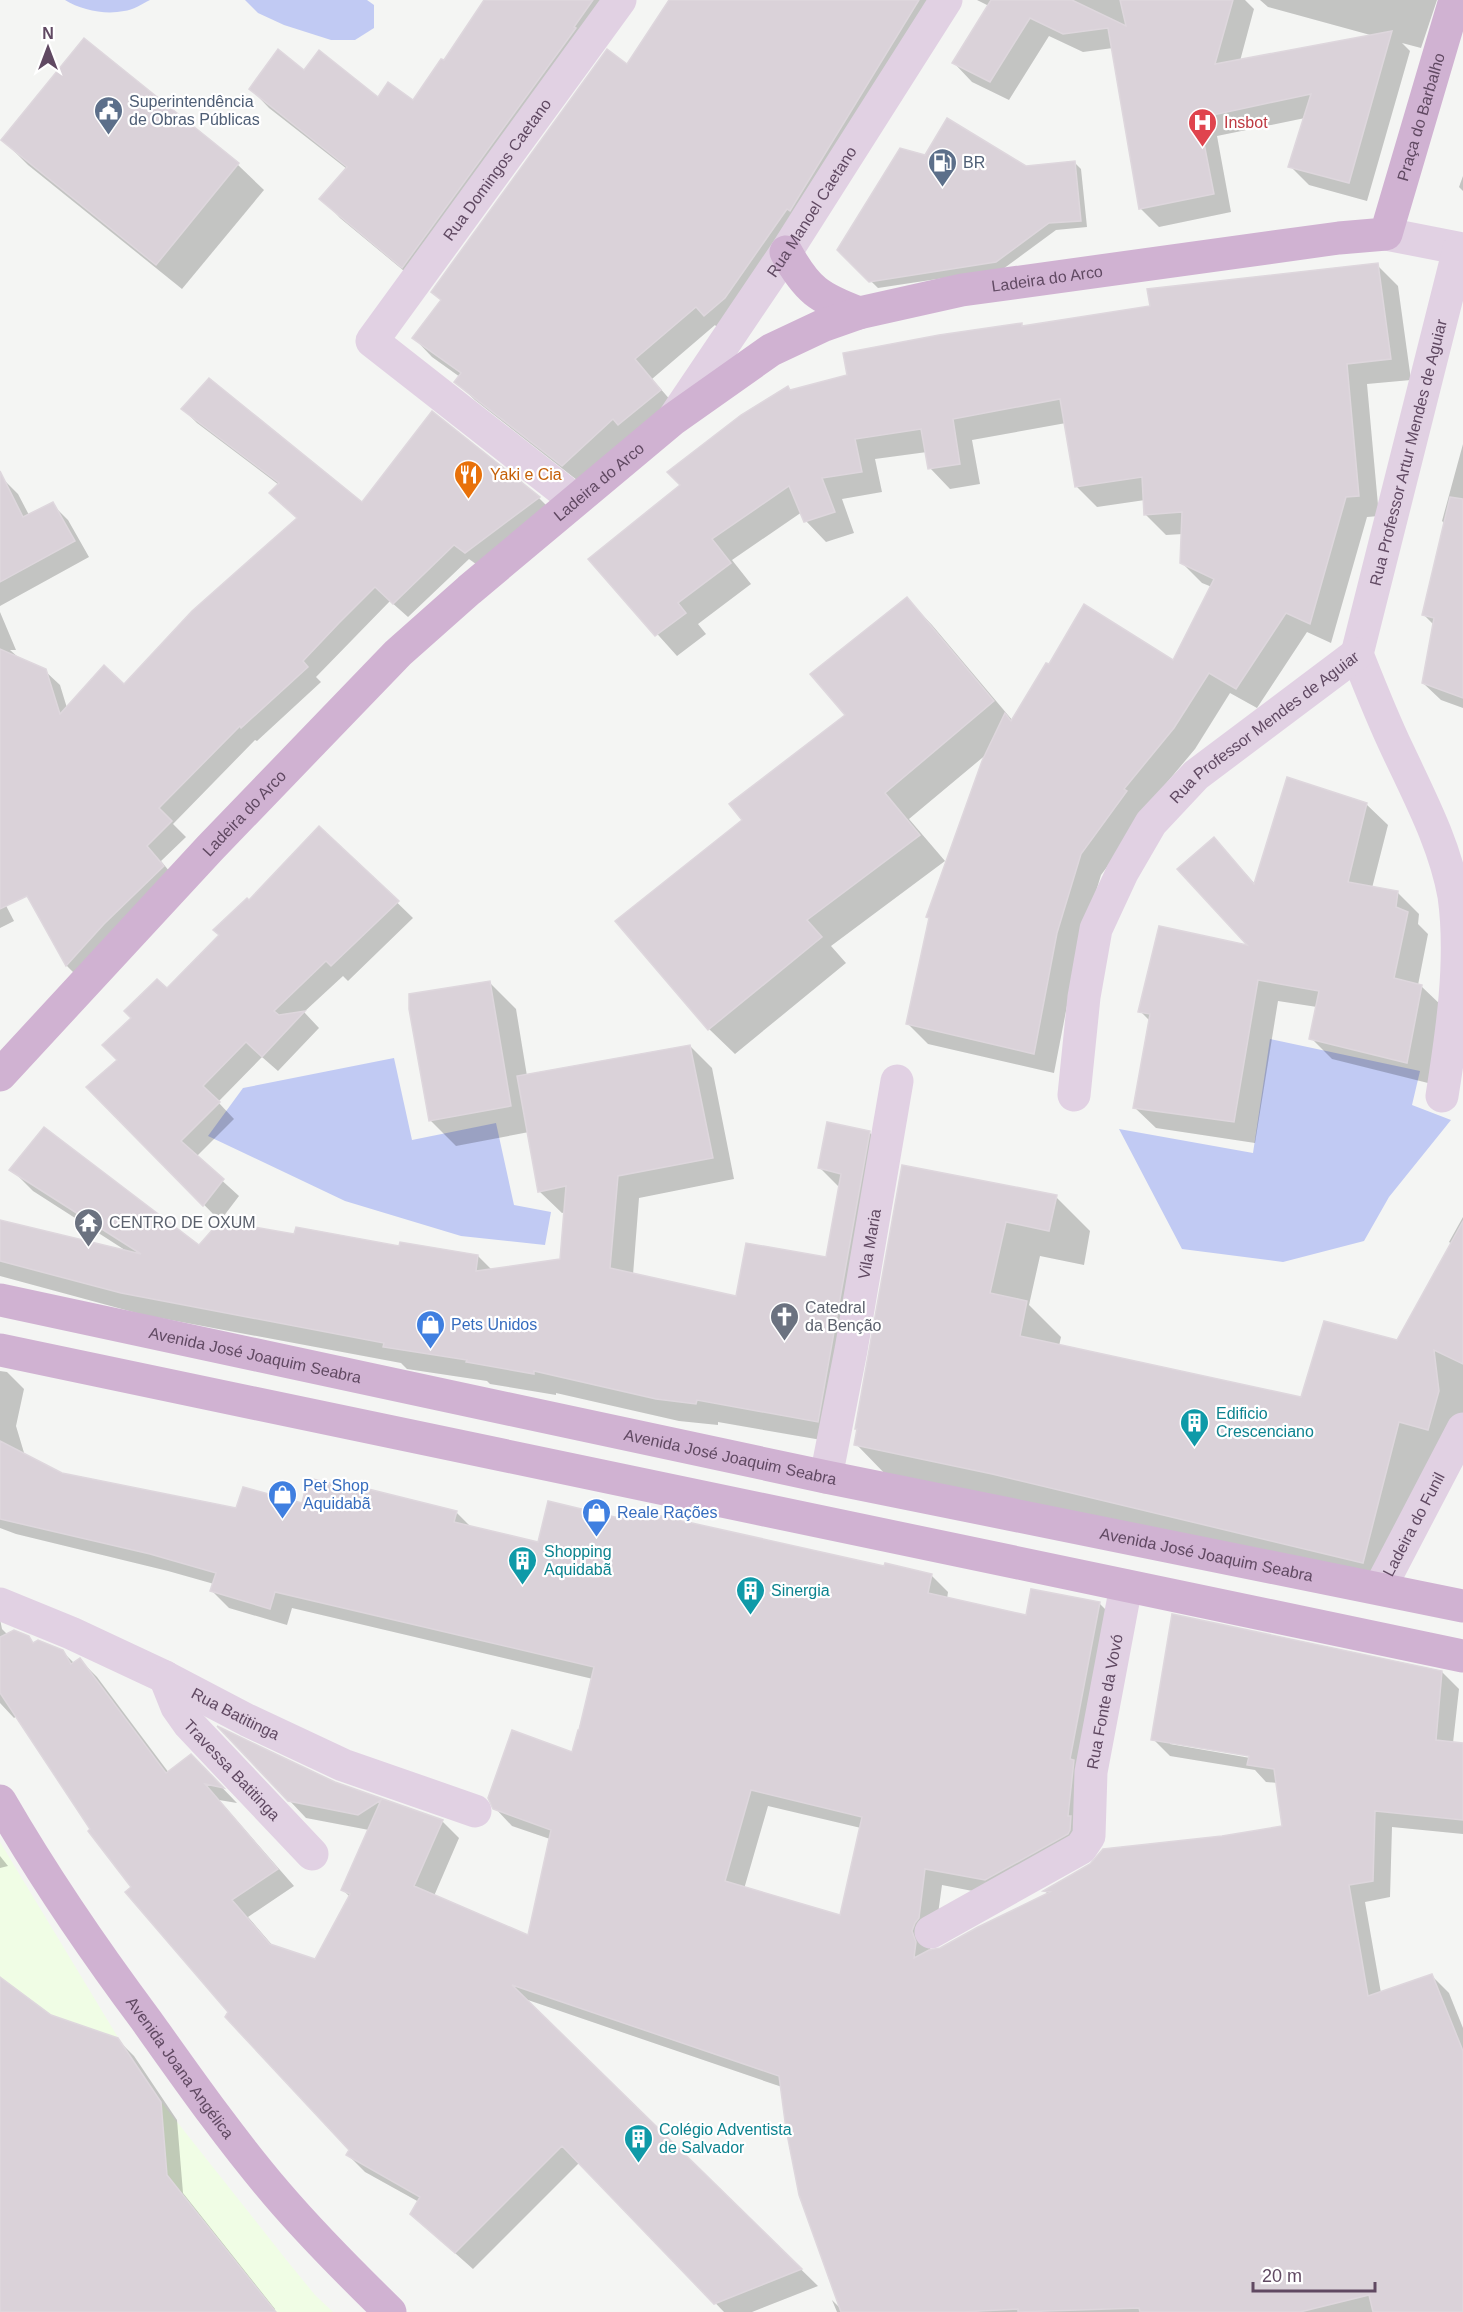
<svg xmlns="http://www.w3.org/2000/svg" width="1463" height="2312" viewBox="0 0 1463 2312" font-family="Helvetica,sans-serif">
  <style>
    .medical { fill: #f0fde5 }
    .green { fill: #c1caf3 }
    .shadow { fill: #0003; fill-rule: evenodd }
    .building { fill: #dad2d9; stroke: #ded7dd; stroke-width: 1.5; fill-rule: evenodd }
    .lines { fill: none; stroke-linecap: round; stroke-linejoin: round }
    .minor { stroke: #e1d1e3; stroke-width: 33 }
    .major { stroke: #d0b2d2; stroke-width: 33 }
    .labels { text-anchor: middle; stroke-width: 4.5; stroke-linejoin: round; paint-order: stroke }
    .service-label { font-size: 16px; fill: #4e5e75; stroke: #fff; text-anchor: start }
    .street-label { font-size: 16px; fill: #604962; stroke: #fff }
    .health-label { font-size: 16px; fill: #be3a42; stroke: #fff; text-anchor: start }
    .food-label { font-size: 16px; fill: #c56008; stroke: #fff; text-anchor: start }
    .worship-label { font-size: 16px; fill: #5b616d; stroke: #fff; text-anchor: start }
    .shop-label { font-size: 16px; fill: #366cbe; stroke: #fff; text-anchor: start }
    .culture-label { font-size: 16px; fill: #0d838f; stroke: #fff; text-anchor: start }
  </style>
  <rect width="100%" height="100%" fill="#f4f5f3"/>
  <polygon class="medical" points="0,1842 143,2079 288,2262 315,2295 333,2312 0,2312"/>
  <g class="green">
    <path d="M65,0H150C142,4 133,10 124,11C105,15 81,10 65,0Z"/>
    <polygon points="245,0 367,0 374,5 374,28 355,40 331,40 284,25 258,13"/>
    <polygon points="1270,1039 1420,1071 1412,1105 1451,1120 1389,1197 1364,1241 1283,1262 1182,1249 1119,1129 1253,1153"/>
    <polygon points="394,1058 412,1140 496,1123 514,1205 551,1212 545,1245 461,1236 345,1201 208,1136 243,1088"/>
  </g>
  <g class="shadow">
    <polygon points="486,0 624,0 421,285 340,218 322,199 347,169 269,108 251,89 304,72 379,99 414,102 444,62"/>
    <polygon points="671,0 948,0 723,334 715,325 652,379 679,410 582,484 475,400 456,382 460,377 432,357 414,338 628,66"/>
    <polygon points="977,0 1245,0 1254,9 1240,61 1374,36 1268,7 1260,0 1437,0 1421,48 1402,43 1410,51 1367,201 1309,185 1290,166 1305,118 1217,136 1231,212 1159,227 1141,209 1113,48 1083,52 1049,36 1009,100 972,82 954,63 989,6"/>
    <polygon points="85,40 238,165 264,190 182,289 28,165 3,140"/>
    <polygon points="926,157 1026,168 1074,162 1081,169 1087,227 1056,230 1003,269 878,288 839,250"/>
    <polygon points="1463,176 1463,191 1459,187"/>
    <polygon points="1377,265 1398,286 1411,380 1367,384 1379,516 1367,517 1331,643 1307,632 1257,708 1230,693 1195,749 1144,810 1147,813 1101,875 1077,954 1054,1073 928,1044 907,1023 988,753 909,819 945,861 831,946 846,963 735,1054 709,1029 744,820 847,716 907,599 932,625 1013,721 1173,662 1212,587 1202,583 1181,562 1183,534 1166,535 1146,515 1145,500 1097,507 1076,486 1066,423 972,440 980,484 950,489 930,468 927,452 875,459 882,492 842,499 854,533 826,542 806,521 802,512 732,560 751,584 698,624 706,634 677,656 590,559 682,485 788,388 792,391 1021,324 1024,327 1152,307"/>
    <polygon points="183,409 362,504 432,414 539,498 553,512 480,567 469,559 408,617 390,601 316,677 321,682 257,741 255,740 173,824 186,837 161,861 178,882 81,980 67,966 0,779 0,612 16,650 10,650 19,658 45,671 60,685 67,708 124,686 299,519 279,485 197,423"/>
    <polygon points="1463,444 1463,708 1441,700 1423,683 1434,625 1424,615 1445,524 1442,521"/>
    <polygon points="3,479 18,494 29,515 52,504 68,520 89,557 0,606 0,480"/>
    <polygon points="1366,804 1388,825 1372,888 1398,893 1419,914 1418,924 1428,934 1418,985 1421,986 1443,1007 1428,1083 1332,1059 1311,1038 1317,1007 1278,1001 1255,1143 1156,1128 1134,1107 1150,1021 1140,1011 1251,947 1214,839 1255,884"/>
    <polygon points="320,828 413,918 348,981 343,976 304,1012 319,1028 278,1071 262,1057 218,1102 234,1119 196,1157 239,1196 220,1221 88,1087 119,1060 167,991"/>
    <polygon points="0,894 14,921 0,928"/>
    <polygon points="490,983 516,1009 527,1076 690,1046 712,1068 734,1179 639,1198 633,1275 737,1298 827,1259 840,1188 819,1167 869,1132 891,1154 839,1443 718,1422 718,1425 679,1421 556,1393 556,1395 490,1384 487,1381 407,1369 401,1363 144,1315 0,1276 0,1222 128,1252 33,1191 12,1170 199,1247 296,1236 478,1256 492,1270 562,1260 566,1212 562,1213 539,1191 529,1132 456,1146 430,1120"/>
    <polygon points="903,1167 1056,1197 1090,1231 1084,1265 1040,1256 1029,1305 1061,1337 1059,1346 1302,1399 1398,1342 1452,1244 1449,1242 1463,1217 1463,1459 1434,1456 1398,1596 890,1479 856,1444 858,1431 856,1428"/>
    <path d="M0,1371L7,1372L24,1389L16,1426L25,1456L62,1474L237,1510L303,1505L456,1512L472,1528L539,1544L624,1521L931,1575L948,1592L947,1599L1027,1617L1099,1603L1116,1620L1085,1833L1003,1897L942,1885L935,1936L931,1940L930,1952L941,1950L1049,1895L1045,1891L1091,1866L1222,1837L1283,1827L1278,1783L1266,1782L1255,1770L1170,1756L1153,1739L1442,1672L1459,1689L1453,1743L1463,1744V1834L1392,1827L1390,1897L1365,1902L1381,1993L1432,1976L1449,1993L1463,2028V2312H837L832,2300L842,2310L782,2087L525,1999L818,2286L752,2312H724L580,2162L473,2269L411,2214L419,2202L365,2172L348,2155L351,2150L229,2012L92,1830L17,1716L14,1718L0,1703V1619L2,1629L8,1635L28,1637L34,1644L62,1651L74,1663L80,1660L97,1677L169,1773H208L237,1803L219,1800L294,1886L248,1917L273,1946L316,1961L350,1897L343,1890L369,1830L306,1818L289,1800L335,1783L442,1821L459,1838L434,1896L529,1937L550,1839L512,1826L495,1808L572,1753L593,1679L292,1608L287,1625L229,1608L212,1591L214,1584L168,1571L16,1534L0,1528ZM1170,1741L1256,1756V1759L1170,1744ZM768,1806L861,1828L841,1917L744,1889Z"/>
    <polygon points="0,1856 8,1866 0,1868"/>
    <polygon points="0,1979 51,2017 117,2039 134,2056 177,2120 183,2193 275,2309 275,2312 0,2312"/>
  </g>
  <g class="building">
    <polygon points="484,0 593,0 574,27 576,28 402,268 319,199 347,167 249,89 278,49 304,70 319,50 378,97 388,82 413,100 441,59 444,60"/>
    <polygon points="669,0 919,0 790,211 787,209 725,298 704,316 696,307 635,359 661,390 618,425 613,419 562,466 454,382 461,373 412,338 441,300 431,292 607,49 627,64"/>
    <polygon points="991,0 1072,0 1126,26 1120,0 1233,0 1215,64 1392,31 1349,183 1288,167 1311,94 1199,118 1214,194 1139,209 1108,28 1063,34 1030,18 990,82 952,63"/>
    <polygon points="84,38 239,163 156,265 1,140"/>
    <polygon points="947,118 1026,166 1075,161 1081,221 1049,223 996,262 869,282 837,250 900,148 925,155"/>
    <polygon points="1378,263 1391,359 1347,364 1359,496 1346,497 1310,624 1286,613 1236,689 1209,673 1174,728 1124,789 1127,791 1081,854 1057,933 1034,1054 906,1024 929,918 926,917 982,761 1005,713 1011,721 1046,663 1049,664 1084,604 1173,660 1214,579 1180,563 1182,512 1144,515 1142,477 1075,487 1060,399 953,419 960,464 928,469 921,429 855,439 862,472 822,478 835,512 804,522 789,486 712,539 731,563 678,603 686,613 655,636 588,559 680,485 667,472 741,415 788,386 790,390 847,375 843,353 939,335 1022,323 1022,326 1150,306 1147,289"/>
    <polygon points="209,378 362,502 432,411 540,497 465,553 454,545 393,604 375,587 339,623 303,661 308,667 241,728 240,726 159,808 172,821 147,846 164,866 104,924 66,966 27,896 0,909 0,649 46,669 60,714 104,665 124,684 192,611 297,518 269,493 279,483 181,409"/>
    <polygon points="0,471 23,517 53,502 75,541 0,582"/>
    <polygon points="1450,497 1463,499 1463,698 1422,683 1434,618 1422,615"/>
    <polygon points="907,597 994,701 885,793 920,835 807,920 822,937 708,1030 615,921 742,820 729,804 845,715 810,674"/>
    <polygon points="1287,777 1367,803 1348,882 1398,891 1396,907 1408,912 1394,978 1422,985 1407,1063 1309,1039 1319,991 1258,980 1234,1122 1133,1108 1150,1014 1138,1012 1159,926 1247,945 1177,869 1214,837 1254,884"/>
    <polygon points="319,826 399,901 331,966 326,961 274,1011 279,1015 305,1011 262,1057 246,1042 203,1086 220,1102 181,1141 224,1179 203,1206 86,1087 117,1060 102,1045 131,1018 124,1011 157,979 167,988 219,935 213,930 247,898 249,900"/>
    <polygon points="490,981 511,1106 429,1121 409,1009 409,994"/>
    <polygon points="690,1045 713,1158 618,1176 610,1268 736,1296 746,1243 826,1257 841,1174 818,1168 827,1122 870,1131 818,1422 697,1400 696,1404 656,1399 534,1371 534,1374 466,1362 467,1360 383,1347 384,1343 121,1293 0,1261 0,1220 141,1254 9,1170 44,1127 199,1245 220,1221 294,1234 296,1227 399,1246 400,1242 478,1255 476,1271 560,1259 566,1186 538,1192 517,1076"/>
    <polygon points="902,1165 1057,1195 1049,1231 1006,1222 990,1293 1027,1301 1020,1336 1301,1397 1324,1321 1397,1340 1463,1221 1463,1364 1434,1350 1439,1391 1428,1430 1399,1422 1363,1563 992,1474 854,1445 857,1429 855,1429"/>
    <path d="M0,1441L62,1473L236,1508L243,1487L302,1503L308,1478L355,1489L356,1486L457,1511L454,1522L538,1542L548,1501L623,1519L625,1508L884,1566L885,1563L932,1574L928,1593L1026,1615L1031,1589L1100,1602L1070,1759L1074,1760L1068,1816H1071L1070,1830L1068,1834L985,1880L925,1869L919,1918L915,1923L912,1931L916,1942L914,1958L929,1950L940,1948L978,1927L1050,1892L1043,1891L1090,1864L1103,1849L1222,1836L1282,1826L1274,1769L1247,1765L1249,1756L1151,1740L1172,1614L1442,1671L1436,1740L1463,1743V1820L1375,1811L1373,1881L1349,1885L1368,1996L1432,1974L1463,2051V2312H1373L1369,2295L1300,2312H1140L1139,2308L1018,2312V2309L963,2312H841L799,2195L786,2129L779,2076L512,1985L802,2269L714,2304L562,2146L455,2253L410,2214L420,2197L346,2155L349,2150L225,2017L228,2012L125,1892L131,1887L88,1831L90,1829L0,1693V1637L14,1630L29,1636L33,1643L38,1640L63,1650L71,1664L80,1658L166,1773L191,1754L224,1788L205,1784L278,1869L232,1900L270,1944L315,1959L350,1894L341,1890L381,1800L358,1815L288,1801L217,1726L335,1782L443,1820L414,1886L528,1935L551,1830L493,1809L488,1798L512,1730L572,1752L578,1730H579L594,1667L275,1592L270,1609L210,1591L216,1573L150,1554L0,1519ZM751,1790L862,1817L840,1915L725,1881Z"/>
    <polygon points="0,1977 51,2015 118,2038 161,2102 167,2175 276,2312 0,2312"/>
  </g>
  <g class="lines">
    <g class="minor">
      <polyline points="1386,234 1463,249"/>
      <path id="s1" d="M674,418L786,252L946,0"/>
      <path id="s2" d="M575,500L372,341L620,0"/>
      <path d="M1357,654C1370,687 1383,720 1398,751C1420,798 1445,845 1454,896C1463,960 1452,1033 1442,1096"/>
      <path id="s3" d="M1357,654L1459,249"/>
      <path id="s4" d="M1074,1095L1084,997L1096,929L1122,873L1151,823L1196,775L1357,654"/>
      <path id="s5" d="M826,1477L851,1350L897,1081"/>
      <path id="s6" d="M1380,1588L1463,1429"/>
      <path id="s7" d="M0,1604L71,1633L165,1677L247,1720L343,1765L475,1811"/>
      <path id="s8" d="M165,1677L177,1707L189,1724L312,1854"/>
      <path id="s9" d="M931,1932L1081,1848L1089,1836L1091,1772L1126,1586"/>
    </g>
    <g class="major">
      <path d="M786,252C807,290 819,298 859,313"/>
      <path id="s10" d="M0,1075L210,848L398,653L469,590L672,420L771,350L822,326L859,313L962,290L1339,238L1386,234L1455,0"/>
      <path id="s11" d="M0,1300L826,1477L1463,1606"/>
      <polyline points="0,1350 1463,1656"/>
      <path id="s12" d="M0,1801C44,1877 93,1949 146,2020C188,2079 230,2139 277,2194C312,2235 351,2274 390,2312"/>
    </g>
  </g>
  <defs>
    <symbol id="civic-pin" viewBox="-11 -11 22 30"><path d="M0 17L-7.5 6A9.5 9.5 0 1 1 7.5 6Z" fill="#5c6f8a" stroke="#fff"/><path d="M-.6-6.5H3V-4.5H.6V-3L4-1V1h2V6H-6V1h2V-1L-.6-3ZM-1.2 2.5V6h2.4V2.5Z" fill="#fff"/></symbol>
    <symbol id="hospital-pin" viewBox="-11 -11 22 30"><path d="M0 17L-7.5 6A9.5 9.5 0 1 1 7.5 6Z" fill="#e0444e" stroke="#fff"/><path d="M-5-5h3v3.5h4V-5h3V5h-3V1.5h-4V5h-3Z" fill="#fff"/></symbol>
    <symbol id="fuel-pin" viewBox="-11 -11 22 30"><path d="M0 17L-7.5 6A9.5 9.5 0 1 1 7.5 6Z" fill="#5c6f8a" stroke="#fff"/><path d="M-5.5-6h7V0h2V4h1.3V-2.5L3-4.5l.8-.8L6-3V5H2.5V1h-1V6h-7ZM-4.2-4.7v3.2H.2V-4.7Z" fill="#fff"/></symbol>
    <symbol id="restaurant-pin" viewBox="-11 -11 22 30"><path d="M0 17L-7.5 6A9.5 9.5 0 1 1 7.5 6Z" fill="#e8710a" stroke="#fff"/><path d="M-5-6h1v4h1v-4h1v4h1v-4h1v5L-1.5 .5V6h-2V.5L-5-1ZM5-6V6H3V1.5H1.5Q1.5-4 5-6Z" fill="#fff"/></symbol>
    <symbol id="temple-pin" viewBox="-11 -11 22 30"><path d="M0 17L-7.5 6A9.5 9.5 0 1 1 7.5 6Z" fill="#6b7280" stroke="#fff"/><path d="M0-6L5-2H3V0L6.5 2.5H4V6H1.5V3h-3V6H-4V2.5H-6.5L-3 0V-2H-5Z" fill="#fff"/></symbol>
    <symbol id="church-pin" viewBox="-11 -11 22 30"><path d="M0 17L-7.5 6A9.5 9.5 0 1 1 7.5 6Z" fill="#6b7280" stroke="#fff"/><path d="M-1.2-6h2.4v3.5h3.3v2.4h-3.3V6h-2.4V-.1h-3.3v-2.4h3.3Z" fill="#fff"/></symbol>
    <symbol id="shop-pin" viewBox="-11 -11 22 30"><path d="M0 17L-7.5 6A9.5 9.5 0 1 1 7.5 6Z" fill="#3f7fe0" stroke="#fff"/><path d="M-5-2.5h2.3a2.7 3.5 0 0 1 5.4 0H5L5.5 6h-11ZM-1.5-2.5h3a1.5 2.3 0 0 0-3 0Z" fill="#fff"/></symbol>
    <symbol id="building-pin" viewBox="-11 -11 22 30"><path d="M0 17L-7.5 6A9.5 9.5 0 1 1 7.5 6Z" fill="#0f9aa8" stroke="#fff"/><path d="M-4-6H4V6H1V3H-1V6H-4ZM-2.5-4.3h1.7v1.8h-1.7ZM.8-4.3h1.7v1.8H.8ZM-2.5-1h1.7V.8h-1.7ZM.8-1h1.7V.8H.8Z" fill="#fff"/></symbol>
  </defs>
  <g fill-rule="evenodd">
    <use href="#civic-pin" x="92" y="94" width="33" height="45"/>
    <use href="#hospital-pin" x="1186" y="106" width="33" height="45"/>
    <use href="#fuel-pin" x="926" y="146" width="33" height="45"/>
    <use href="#restaurant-pin" x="452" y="458" width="33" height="45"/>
    <use href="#temple-pin" x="72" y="1206" width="33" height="45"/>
    <use href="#church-pin" x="768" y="1300" width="33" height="45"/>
    <use href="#shop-pin" x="414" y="1308" width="33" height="45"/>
    <use href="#building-pin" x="1178" y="1406" width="33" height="45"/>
    <use href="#shop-pin" x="266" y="1478" width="33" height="45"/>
    <use href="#shop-pin" x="580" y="1496" width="33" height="45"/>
    <use href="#building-pin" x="506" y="1544" width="33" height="45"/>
    <use href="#building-pin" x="734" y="1574" width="33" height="45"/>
    <use href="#building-pin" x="622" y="2122" width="33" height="45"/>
  </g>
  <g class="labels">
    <g class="service-label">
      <text x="129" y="107">Superintendência<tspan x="129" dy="18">de Obras Públicas</tspan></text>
      <text x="963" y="168">BR</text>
    </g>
    <g class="street-label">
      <text dy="6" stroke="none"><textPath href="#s10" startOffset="1812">Praça do Barbalho</textPath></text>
      <text dy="6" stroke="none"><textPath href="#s2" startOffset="470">Rua Domingos Caetano</textPath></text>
      <text dy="6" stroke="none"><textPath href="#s1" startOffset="248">Rua Manoel Caetano</textPath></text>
      <text dy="6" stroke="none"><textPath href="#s10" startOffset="1348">Ladeira do Arco</textPath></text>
      <text dy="6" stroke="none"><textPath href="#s3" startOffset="208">Rua Professor Artur Mendes de Aguiar</textPath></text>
      <text dy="6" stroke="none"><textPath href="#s10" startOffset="844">Ladeira do Arco</textPath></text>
      <text dy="6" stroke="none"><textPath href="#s4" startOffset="436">Rua Professor Mendes de Aguiar</textPath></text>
      <text dy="6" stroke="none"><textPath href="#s10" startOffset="358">Ladeira do Arco</textPath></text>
      <text dy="6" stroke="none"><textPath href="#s5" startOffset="237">Vila Maria</textPath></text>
      <text dy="6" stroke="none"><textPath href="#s11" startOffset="261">Avenida José Joaquim Seabra</textPath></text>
      <text dy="6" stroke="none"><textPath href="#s11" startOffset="747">Avenida José Joaquim Seabra</textPath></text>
      <text dy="6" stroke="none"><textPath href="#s6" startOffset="72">Ladeira do Funil</textPath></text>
      <text dy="6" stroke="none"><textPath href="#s11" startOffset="1233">Avenida José Joaquim Seabra</textPath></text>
      <text dy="6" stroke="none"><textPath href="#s9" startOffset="322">Rua Fonte da Vovó</textPath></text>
      <text dy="6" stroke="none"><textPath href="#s7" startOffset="260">Rua Batitinga</textPath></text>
      <text dy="6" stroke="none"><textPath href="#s8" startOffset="116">Travessa Batitinga</textPath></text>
      <text dy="6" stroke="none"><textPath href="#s12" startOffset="322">Avenida Joana Angélica</textPath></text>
    </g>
    <g class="health-label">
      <text x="1224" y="128">Insbot</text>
    </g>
    <g class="food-label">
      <text x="490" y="480">Yaki e Cia</text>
    </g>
    <g class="worship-label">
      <text x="109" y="1228">CENTRO DE OXUM</text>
      <text x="805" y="1313">Catedral<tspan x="805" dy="18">da Benção</tspan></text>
    </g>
    <g class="shop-label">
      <text x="451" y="1330">Pets Unidos</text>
      <text x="303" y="1491">Pet Shop<tspan x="303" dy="18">Aquidabã</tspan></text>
      <text x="617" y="1518">Reale Rações</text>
    </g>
    <g class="culture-label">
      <text x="1216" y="1419">Edificio<tspan x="1216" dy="18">Crescenciano</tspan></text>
      <text x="544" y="1557">Shopping<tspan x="544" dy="18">Aquidabã</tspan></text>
      <text x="771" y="1596">Sinergia</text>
      <text x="659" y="2135">Colégio Adventista<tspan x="659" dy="18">de Salvador</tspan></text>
    </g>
  </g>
  <g transform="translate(48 48)" stroke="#ffffff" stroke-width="4.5" paint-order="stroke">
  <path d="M0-4.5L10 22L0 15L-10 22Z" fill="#604962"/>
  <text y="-9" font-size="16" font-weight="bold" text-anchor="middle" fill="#604962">N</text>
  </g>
  <path d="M1253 2282v9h122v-9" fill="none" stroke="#604962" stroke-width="3"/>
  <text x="1262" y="2282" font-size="18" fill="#604962" stroke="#ffffff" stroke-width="4.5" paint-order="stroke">20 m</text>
</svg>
